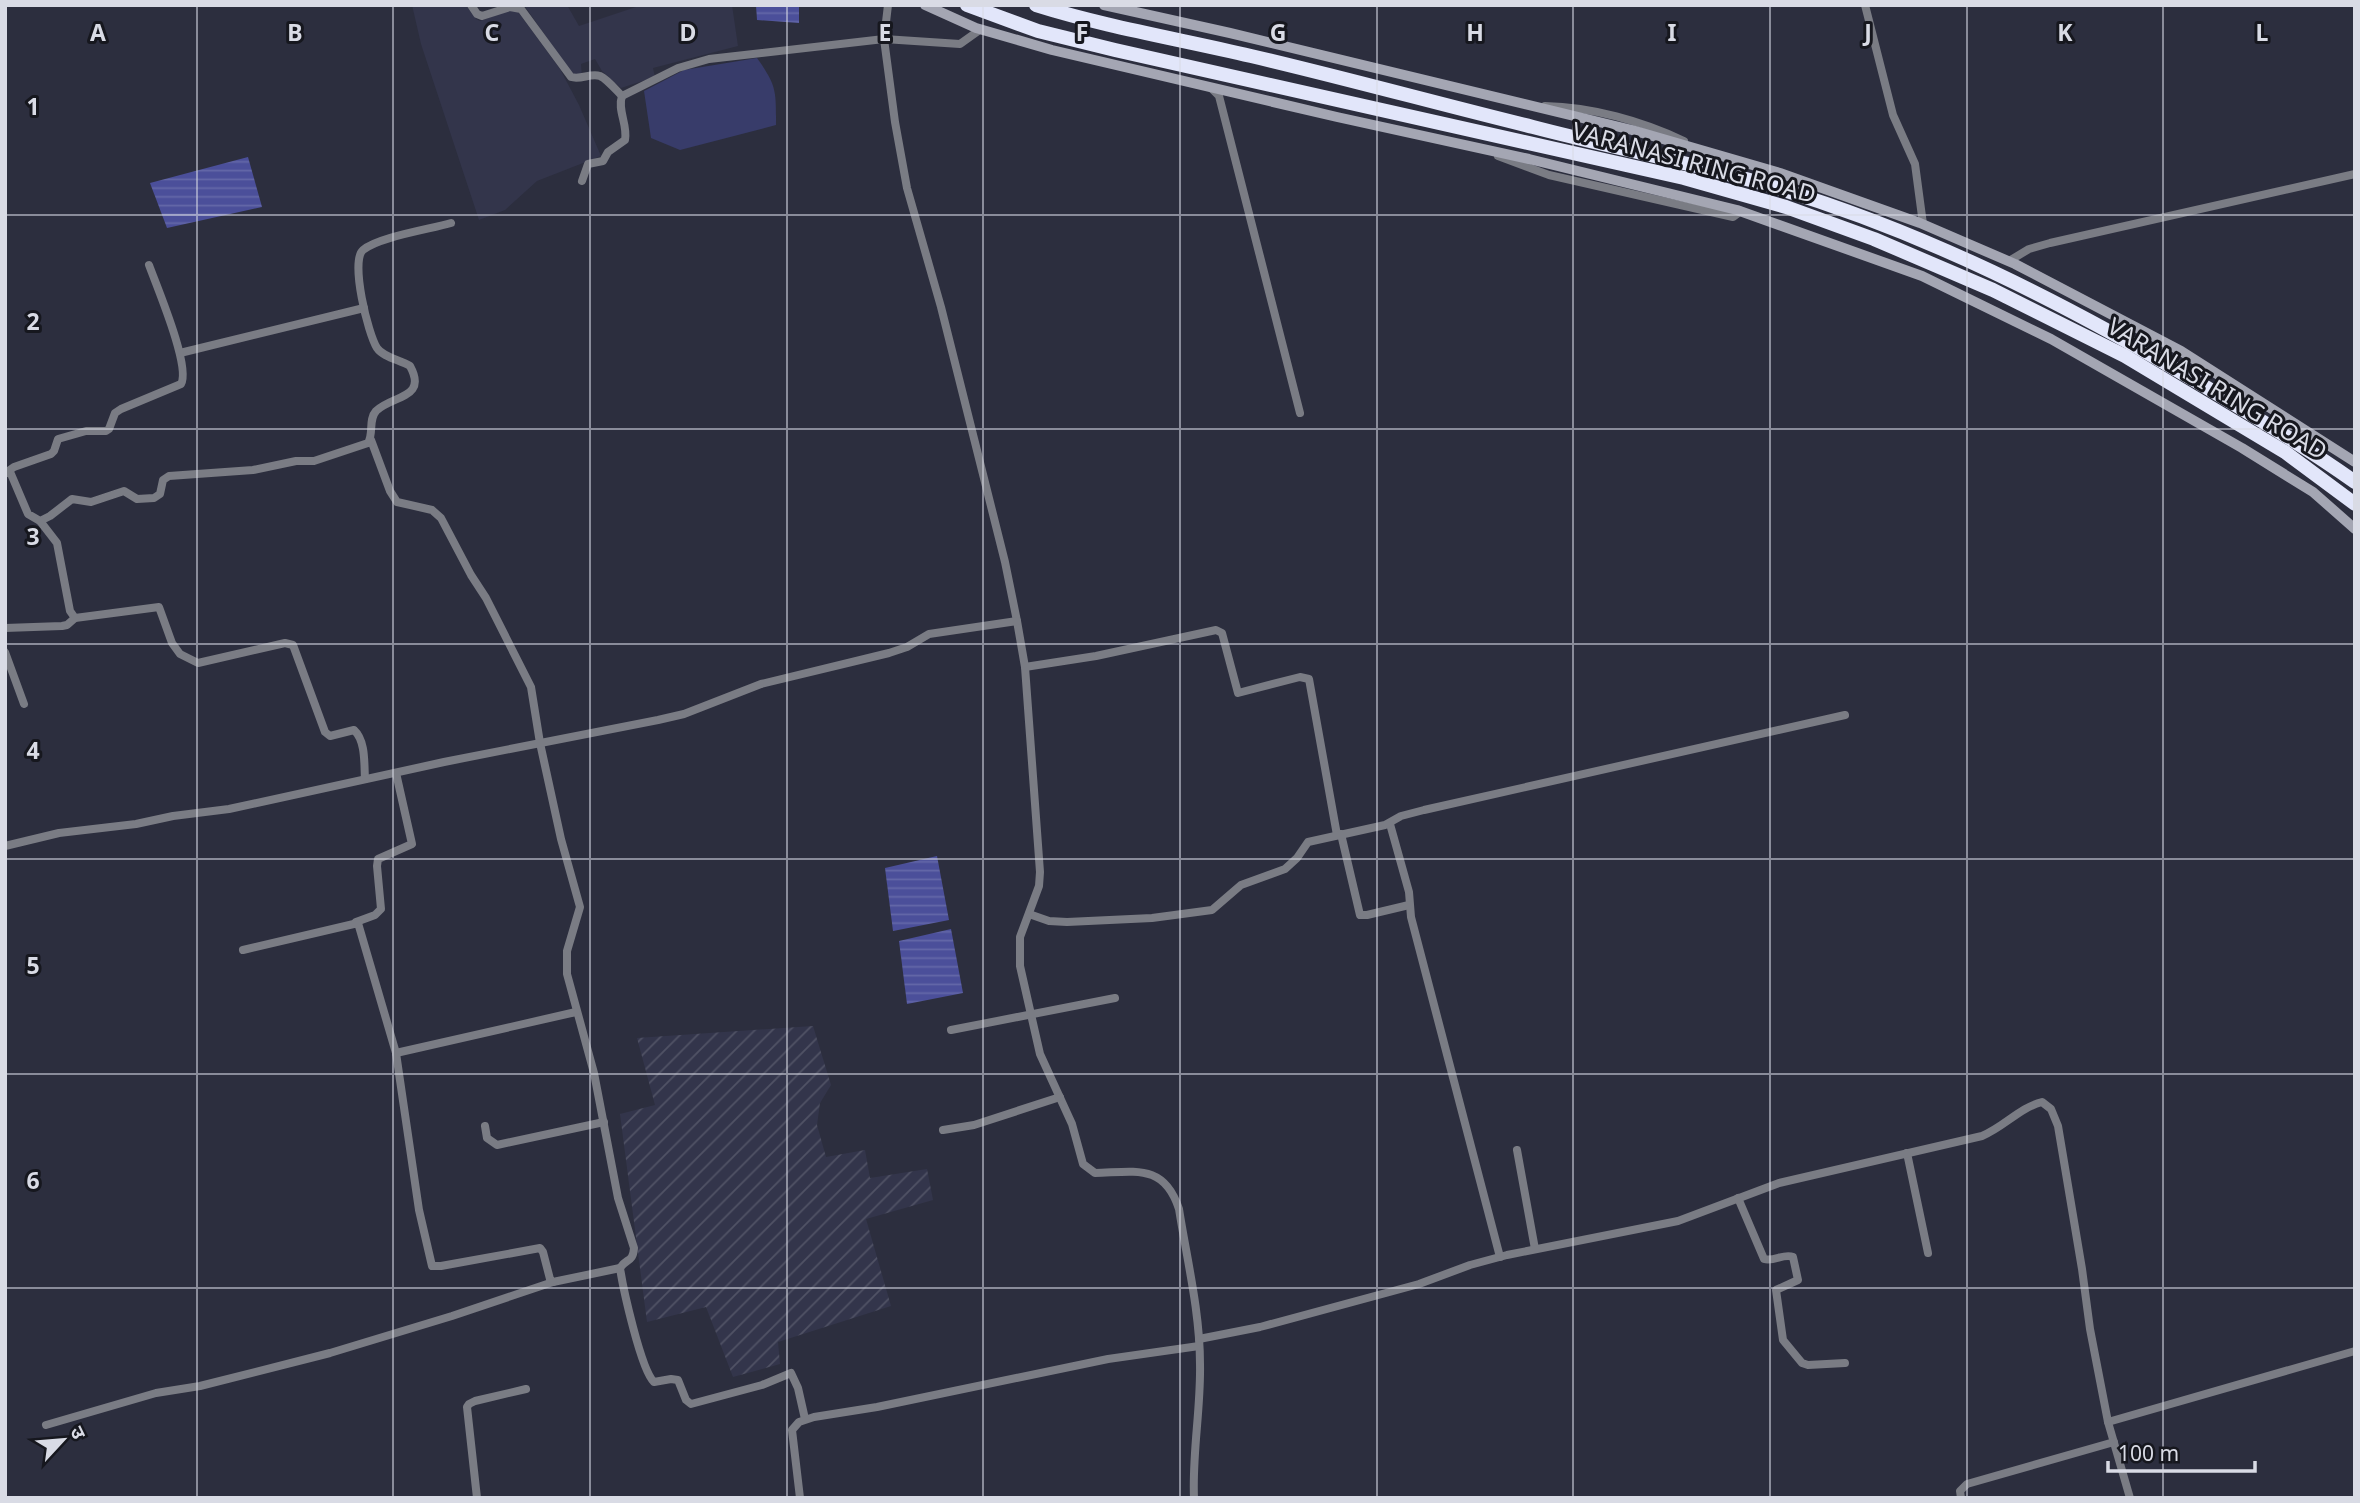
<svg xmlns="http://www.w3.org/2000/svg" width="2360" height="1503" viewBox="0 0 2360 1503" font-family="'Noto Sans','Noto Sans Devanagari',sans-serif">
  <style>
    .built { fill: #33354b }
    .industrial { fill: url(#industrial-furrows) }
    .park { fill: #383c6a }
    .water { fill: url(#water-rules) }
    .lines { fill: none; stroke-linecap: round; stroke-linejoin: round }
    .street { stroke: #7a7c84; stroke-width: 8 }
    .secondary { stroke: #a4a6b3; stroke-width: 10 }
    .highway { stroke: #e2e6fa; stroke-width: 14 }
    .grid { fill: none; stroke: #d9dbe5; stroke-width: 2; stroke-opacity: 0.55 }
    .labels { text-anchor: middle; stroke-width: 6; stroke-linejoin: round; paint-order: stroke }
    .street-label { font-size: 24px; fill: #d9dbe5; stroke: #16171e }
    .grid-label { font-size: 23px; text-anchor: middle; font-weight: bold; fill: #d9dbe5; stroke: #16171e; stroke-width: 6; stroke-linejoin: round; paint-order: stroke }
  </style>
  <defs>
    <pattern id="industrial-furrows" width="10" height="10" patternUnits="userSpaceOnUse" patternTransform="scale(1.75)"><rect width="10" height="10" fill="#33354b"/><path d="M-1 1l2-2M0 10L10 0M9 11l2-2" fill="none" stroke="#505265"/></pattern>
    <pattern id="water-rules" width="6" height="5" patternUnits="userSpaceOnUse" patternTransform="scale(1.75)"><rect width="6" height="5" fill="#4b4f9a"/><path d="M0 2.5h6" fill="none" stroke="#6468a8"/></pattern>
  </defs>
  <rect width="100%" height="100%" fill="#2c2e3e"/>
  <g class="built">
    <polygon points="412,5 469,5 476,19 480,21 512,9 519,13 560,69 579,105 601,156 537,181 505,210 479,220 421,44"/>
    <polygon points="524,5 567,5 579,26 642,5 732,5 738,46 653,68 655,77 621,88 602,71 595,59 581,64 582,76 577,76 570,71"/>
  </g>
  <polygon class="industrial" points="813,1026 831,1085 820,1103 817,1125 826,1157 865,1150 870,1178 927,1169 933,1200 866,1219 891,1306 778,1342 780,1364 733,1377 706,1307 647,1322 620,1114 655,1105 637,1038"/>
  <path class="park" d="M757,58C777,86 776,91 776,125L680,150L651,138L644,91L684,70Z"/>
  <g class="water">
    <polygon points="756,5 799,5 799,23 757,20"/>
    <polygon points="248,157 262,207 167,228 150,183"/>
    <polygon points="937,856 949,920 893,931 885,868"/>
    <polygon points="951,929 963,993 907,1004 899,941"/>
  </g>
  <g class="lines">
    <g class="street">
      <path d="M471,5L477,14L482,16L510,7L521,9L571,77C581,80 590,73 600,76C607,79 616,90 622,96L678,68L709,59L884,39L960,44L981,29"/>
      <path d="M888,5L884,39L895,122L907,188L941,307L1005,562L1017,621L1025,667L1040,872L1039,886L1020,937V966L1040,1054L1072,1124L1083,1164L1095,1173C1135,1172 1164,1163 1179,1209C1187,1260 1200,1312 1200,1364C1201,1408 1192,1453 1194,1498"/>
      <polyline points="1865,5 1893,115 1915,164 1923,224"/>
      <polyline points="1212,89 1219,96 1300,413"/>
      <path d="M1545,106C1592,107 1642,121 1684,141"/>
      <polyline points="1498,156 1549,175 1733,217 1741,211"/>
      <path d="M582,181L588,164L603,161L608,152L625,140C628,125 617,110 622,96"/>
      <polyline points="2009,261 2029,249 2050,243 2355,174"/>
      <polyline points="180,353 364,308"/>
      <path d="M371,440L390,491L397,502L432,510L441,518L471,575L486,598L531,687L540,743L561,839L580,907L567,951V974L594,1073L618,1198L634,1248C633,1263 626,1258 620,1268C623,1288 641,1370 654,1382L671,1379L678,1380L686,1400L691,1404L762,1385L791,1373L798,1388L805,1419"/>
      <path d="M5,472L11,474L28,514L40,521L50,516L72,499L91,502L124,491L137,499L154,498L160,494L163,480L169,476L253,470L296,461H314L368,443C374,433 368,420 376,411C392,395 428,399 410,366C400,360 383,357 377,348C368,334 350,261 363,250C378,237 431,229 451,223"/>
      <path d="M7,472L14,467L51,454L54,451L58,439L86,431H106L109,429L115,413L121,409L181,384C191,367 157,287 149,265"/>
      <path d="M40,521L57,543L70,611L75,618L159,607L172,643L180,654L198,663L285,643L293,645L325,732L330,736L354,730C366,741 364,764 365,779"/>
      <polyline points="5,628 62,626 67,625 75,618"/>
      <polyline points="5,652 24,704"/>
      <polyline points="1025,667 1096,656 1216,630 1222,633 1238,693 1300,677 1309,679 1337,835"/>
      <polyline points="1390,824 1409,892 1411,917 1500,1257"/>
      <polyline points="1341,834 1360,915 1367,915 1409,905"/>
      <polyline points="5,846 59,833 136,824 173,816 229,809 444,762 658,720 684,714 761,684 889,653 907,647 929,634 1017,621"/>
      <polyline points="1029,914 1049,921 1067,922 1152,918 1212,910 1241,885 1285,869 1297,858 1308,842 1385,825 1401,816 1424,810 1845,715"/>
      <polyline points="356,922 375,915 381,909 377,866 378,859 412,844 396,773"/>
      <polyline points="243,950 358,923 396,1053 419,1210 432,1266 441,1266 540,1248 543,1252 550,1279 553,1282 620,1268"/>
      <polyline points="951,1030 1115,998"/>
      <polyline points="396,1053 576,1012"/>
      <polyline points="485,1126 487,1138 497,1145 604,1122"/>
      <polyline points="943,1130 974,1125 1060,1097"/>
      <polyline points="1517,1150 1535,1249"/>
      <polyline points="1907,1153 1928,1253"/>
      <path d="M1738,1198L1764,1259C1774,1262 1784,1253 1793,1257L1798,1280L1776,1290L1783,1340L1802,1363L1808,1365L1845,1363"/>
      <path d="M1199,1339L1260,1327L1419,1284L1470,1265L1507,1255L1678,1221L1779,1183L1982,1136C2004,1127 2019,1108 2042,1102L2051,1109L2058,1126L2082,1269L2090,1329L2108,1422L2130,1498"/>
      <polyline points="2108,1422 2355,1351"/>
      <polyline points="46,1425 156,1393 200,1386 330,1353 452,1316 553,1282"/>
      <polyline points="477,1498 467,1407 469,1404 475,1401 526,1389"/>
      <polyline points="800,1498 792,1430 799,1422 814,1417 877,1407 1108,1359 1199,1346"/>
      <polyline points="1961,1498 1960,1491 1967,1484 2114,1442"/>
    </g>
    <g class="secondary">
      <polyline points="925,5 976,28 1052,50 1337,117 1529,159 1737,210 1922,276 2051,339 2242,448 2313,492 2355,529"/>
      <polyline points="1104,5 1230,33 1632,130 1780,173 1920,223 2015,264 2181,351 2355,462"/>
    </g>
    <g class="highway">
      <polyline points="967,5 1038,31 1115,50 1684,178 1786,207 1874,239 1993,290 2125,356 2285,452 2355,504"/>
      <path d="M1036,5C1106,27 1179,39 1251,56C1345,78 1439,104 1533,127C1613,148 1695,163 1774,187C1924,232 2065,303 2199,383C2252,415 2304,446 2355,482"/>
    </g>
  </g>
  <path class="grid" d="M197,5V1498M393,5V1498M590,5V1498M787,5V1498M983,5V1498M1180,5V1498M1377,5V1498M1573,5V1498M1770,5V1498M1967,5V1498M2163,5V1498M5,215H2355M5,429H2355M5,644H2355M5,859H2355M5,1074H2355M5,1288H2355"/>
  <g class="labels">
    <g class="street-label">
      <text transform="translate(1694 163) rotate(15)" y="8">VARANASI RING ROAD</text>
      <text transform="translate(2217 389) rotate(31)" y="8">VARANASI RING ROAD</text>
    </g>
  </g>
  <g class="grid-label">
    <text x="98" y="41">A</text>
    <text x="295" y="41">B</text>
    <text x="492" y="41">C</text>
    <text x="688" y="41">D</text>
    <text x="885" y="41">E</text>
    <text x="1082" y="41">F</text>
    <text x="1278" y="41">G</text>
    <text x="1475" y="41">H</text>
    <text x="1672" y="41">I</text>
    <text x="1868" y="41">J</text>
    <text x="2065" y="41">K</text>
    <text x="2262" y="41">L</text>
    <text x="33" y="115">1</text>
    <text x="33" y="330">2</text>
    <text x="33" y="545">3</text>
    <text x="33" y="759">4</text>
    <text x="33" y="974">5</text>
    <text x="33" y="1189">6</text>
  </g>
  <rect width="2360" height="1503" fill="none" stroke="#d9dbe5" stroke-width="14"/>
  <g transform="translate(63 1440) rotate(64)" stroke="#16171e" stroke-width="5" paint-order="stroke">
  <path d="M0-5L12 26L0 18L-12 26Z" fill="#d9dbe5"/>
  <text y="-10" font-size="19" font-weight="bold" text-anchor="middle" fill="#d9dbe5">उ</text>
  </g>
  <path d="M2108 1461v10h147v-10" fill="none" stroke="#d9dbe5" stroke-width="3.5"/>
  <text x="2118" y="1461" font-size="21" fill="#d9dbe5" stroke="#16171e" stroke-width="5" paint-order="stroke">100 m</text>
</svg>
